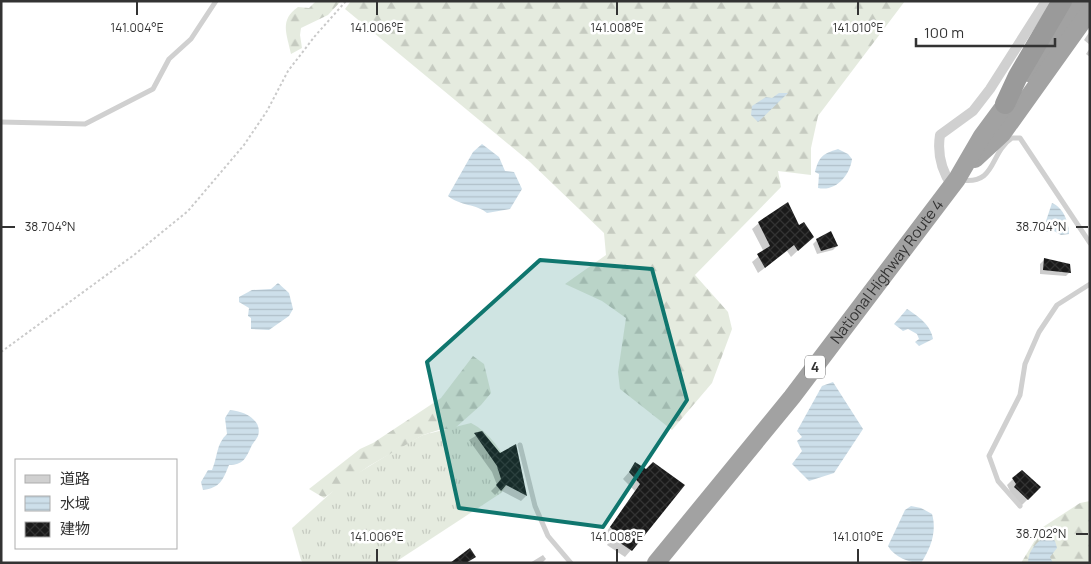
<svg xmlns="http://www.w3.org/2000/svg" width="1091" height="564" viewBox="0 0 1091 564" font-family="Manrope,'Noto Sans JP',sans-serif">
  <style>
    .grass { fill: url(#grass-tufts) }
    .forest { fill: url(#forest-firs) }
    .water { fill: url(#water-rules) }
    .shadow { fill: #0003 }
    .building { fill: url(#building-cross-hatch) }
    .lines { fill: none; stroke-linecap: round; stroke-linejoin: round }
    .path { stroke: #cacaca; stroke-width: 2; stroke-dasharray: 2.5 2.5; stroke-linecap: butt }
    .service { stroke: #d0d0d0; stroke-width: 5 }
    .minor { stroke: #d0d0d0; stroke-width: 10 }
    .trunk { stroke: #a2a2a2; stroke-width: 18 }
    .motorway { stroke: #9a9a9a; stroke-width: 20 }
    .marked { fill: #0f766e; fill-opacity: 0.2; stroke: #0f766e; stroke-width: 4; stroke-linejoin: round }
    .ticks { fill: none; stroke: #333; stroke-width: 2 }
    .labels { text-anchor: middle; stroke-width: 5; stroke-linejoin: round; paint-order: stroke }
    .shield { fill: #fff; stroke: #707070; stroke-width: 1 }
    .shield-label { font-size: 14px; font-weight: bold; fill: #333 }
    .street-label { font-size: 15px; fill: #333; stroke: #fff }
    .ticks-label { font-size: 12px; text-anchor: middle; fill: #333; stroke: #fff; stroke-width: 5; stroke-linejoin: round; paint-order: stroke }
  </style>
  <defs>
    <pattern id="grass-tufts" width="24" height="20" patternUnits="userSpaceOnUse" patternTransform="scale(1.25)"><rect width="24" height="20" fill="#e5ebdf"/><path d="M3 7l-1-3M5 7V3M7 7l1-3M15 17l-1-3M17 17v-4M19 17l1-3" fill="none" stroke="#c5cac0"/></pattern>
    <pattern id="forest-firs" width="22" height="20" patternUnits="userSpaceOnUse" patternTransform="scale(1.25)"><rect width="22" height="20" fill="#e5ebdf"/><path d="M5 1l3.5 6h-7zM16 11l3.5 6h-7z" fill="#c5cac0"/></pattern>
    <pattern id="water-rules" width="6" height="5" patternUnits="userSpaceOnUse" patternTransform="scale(1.25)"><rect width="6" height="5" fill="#cddfea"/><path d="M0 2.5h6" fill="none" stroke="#b0c0c9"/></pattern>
    <pattern id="building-cross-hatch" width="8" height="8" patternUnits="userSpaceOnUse" patternTransform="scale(1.25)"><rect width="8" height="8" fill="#1a1a1a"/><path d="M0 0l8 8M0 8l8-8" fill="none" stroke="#333"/></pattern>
  </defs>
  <rect width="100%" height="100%" fill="#fff"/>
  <path class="grass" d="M471,423C492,434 506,456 512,478L501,493L394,563H303L301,560L292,528L342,483L402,446L423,435Z"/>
  <g class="forest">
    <path d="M316,1H341L328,15L301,28L300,35L302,48L291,54C287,34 279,20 298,7L309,8Z"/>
    <polygon points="351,1 905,1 818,116 811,148 811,175 778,171 781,187 695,275 728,312 732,329 712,383 672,430 620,389 618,372 626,318 602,301 565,284 606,255 604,233 530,162 345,9"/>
    <polygon points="473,356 484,364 491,393 481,405 454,429 442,429 423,435 369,466 324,498 309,489 360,449 373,443 441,398"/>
    <polygon points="1090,501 1090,563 1021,563 1043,527 1080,503"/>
  </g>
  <g class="water">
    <polygon points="779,93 788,93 758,122 751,115 752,106 766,97 772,98"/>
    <path d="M482,144L499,157L505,171L514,172L522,189L510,209L487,213C477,204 460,206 448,196L473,152Z"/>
    <path d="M838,149L848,154L852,159C850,175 836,192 818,188L819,174L815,172C819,157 822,154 838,149Z"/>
    <path d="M1052,203C1064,208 1069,223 1069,234L1061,235L1054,231L1047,232L1043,230Z"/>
    <polygon points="278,283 289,293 293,309 289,316 269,330 251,329 251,318 248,316 249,308 239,302 239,297 252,290 271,289"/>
    <path d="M907,309C918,316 931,325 933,339L919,346L915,342L919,339L917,334L908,329L903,331L894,324Z"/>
    <polygon points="833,382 863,429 834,473 809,481 792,464 802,451 797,441 802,437 797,431 822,386"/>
    <path d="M230,410C244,411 263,420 258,436C256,440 253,443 251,447C246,458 243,465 229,465C223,480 220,488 203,490L201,482L208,470H212C218,456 216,444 227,434L225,418Z"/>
    <path d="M911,506L921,508L932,514C937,531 931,548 921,563C910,563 894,557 888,546L905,510Z"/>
    <path d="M1048,535L1055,541L1057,548L1050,557L1053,563H1028C1028,550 1038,540 1048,535Z"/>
  </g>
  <g class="shadow">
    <polygon points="1090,31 1090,45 1084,40"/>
    <polygon points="1090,48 1090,57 1086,54"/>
    <polygon points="759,223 812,237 791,257 787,251 758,273 752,262 764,252 752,229"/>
    <polygon points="817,240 837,246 833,250 817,254 813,244"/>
    <polygon points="1044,260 1070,272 1066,276 1040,274 1040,264"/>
    <polygon points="482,432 500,455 515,446 526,496 521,501 500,490 495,495 491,491 497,485 492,472 469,440"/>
    <polygon points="636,464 646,470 631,550 625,557 607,545 610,540 605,534 635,491 623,479"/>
    <polygon points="1013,479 1040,487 1021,506 1008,494 1010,491 1007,485"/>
    <polygon points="543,555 546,559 542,563 530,563"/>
  </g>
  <g class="building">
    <polygon points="788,202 799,225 804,222 814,237 798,251 794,245 765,268 757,254 770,246 758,222"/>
    <polygon points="831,231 838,246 821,251 816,239"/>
    <polygon points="1044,258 1070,264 1071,273 1043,270"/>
    <polygon points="482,431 500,453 516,444 527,496 506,485 501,491 496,485 501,479 497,466 474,433"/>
    <polygon points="635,462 646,469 653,462 685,485 632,551 613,538 616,533 610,527 640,484 629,472"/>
    <polygon points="1022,470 1041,487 1028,500 1014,487 1016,484 1012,478"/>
    <polygon points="470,548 476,557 466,563 450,563"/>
  </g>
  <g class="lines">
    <polyline class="path" points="1,352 134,255 188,211 244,145 267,111 288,71 315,36 346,1"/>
    <g class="service">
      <polyline points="1,122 85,124 153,89 169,59 191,39 216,1"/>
      <path d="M961,180C997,185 989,153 1012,138H1020L1090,243"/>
      <polyline points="520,445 535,506 548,536 571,563"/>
      <polyline points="1020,506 998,481 989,456 1020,395 1025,364 1039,332 1057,305 1090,284"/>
    </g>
    <path class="minor" d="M952,186C941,170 937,154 940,135L973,111L990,89L1046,1"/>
    <g class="trunk">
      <polyline points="1028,73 1081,1"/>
      <polyline points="975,159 1002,134 1090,11"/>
      <path id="s1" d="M656,563L792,397L957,179L982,136L1013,94"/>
    </g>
    <polyline class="motorway" points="1005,104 1018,76 1062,1"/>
  </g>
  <path class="marked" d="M540,260L652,269L687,400L603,527L459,508L427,362Z"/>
  <path class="ticks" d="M137,2V15M377,2V15M617,2V15M858,2V15M2,227H15M1076,227H1088M1076,534H1088M377,549V562M617,549V562M858,549V562"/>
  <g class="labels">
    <rect class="shield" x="805" y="355.5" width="20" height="23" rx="4"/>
    <g class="shield-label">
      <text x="815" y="372">4</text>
    </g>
    <g class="street-label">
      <text dy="5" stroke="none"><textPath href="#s1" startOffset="372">National Highway Route 4</textPath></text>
    </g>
  </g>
  <g class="ticks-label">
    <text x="137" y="32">141.004°E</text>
    <text x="377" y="32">141.006°E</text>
    <text x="617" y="32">141.008°E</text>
    <text x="858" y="32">141.010°E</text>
    <text x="50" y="231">38.704°N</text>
    <text x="1041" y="231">38.704°N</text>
    <text x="1041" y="538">38.702°N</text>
    <text x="377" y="541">141.006°E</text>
    <text x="617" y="541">141.008°E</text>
    <text x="858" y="541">141.010°E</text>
  </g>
  <rect width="1091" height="564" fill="none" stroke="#333333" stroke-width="5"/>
  <rect x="15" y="459" width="162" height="90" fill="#ffffff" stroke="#adadad"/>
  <rect x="25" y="475" width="25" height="8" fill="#d0d0d0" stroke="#adadad"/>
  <text x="60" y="484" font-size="15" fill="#333333">道路</text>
  <rect x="25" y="496" width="25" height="15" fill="url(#water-rules)" stroke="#adadad"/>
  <text x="60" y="509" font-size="15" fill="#333333">水域</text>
  <rect x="25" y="522" width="25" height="15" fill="url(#building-cross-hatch)" stroke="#adadad"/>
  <text x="60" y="534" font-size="15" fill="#333333">建物</text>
  <path d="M916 38v8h139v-8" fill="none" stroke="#333333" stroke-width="2.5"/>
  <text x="924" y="38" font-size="15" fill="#333333" stroke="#ffffff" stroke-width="4" paint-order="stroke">100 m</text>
</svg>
